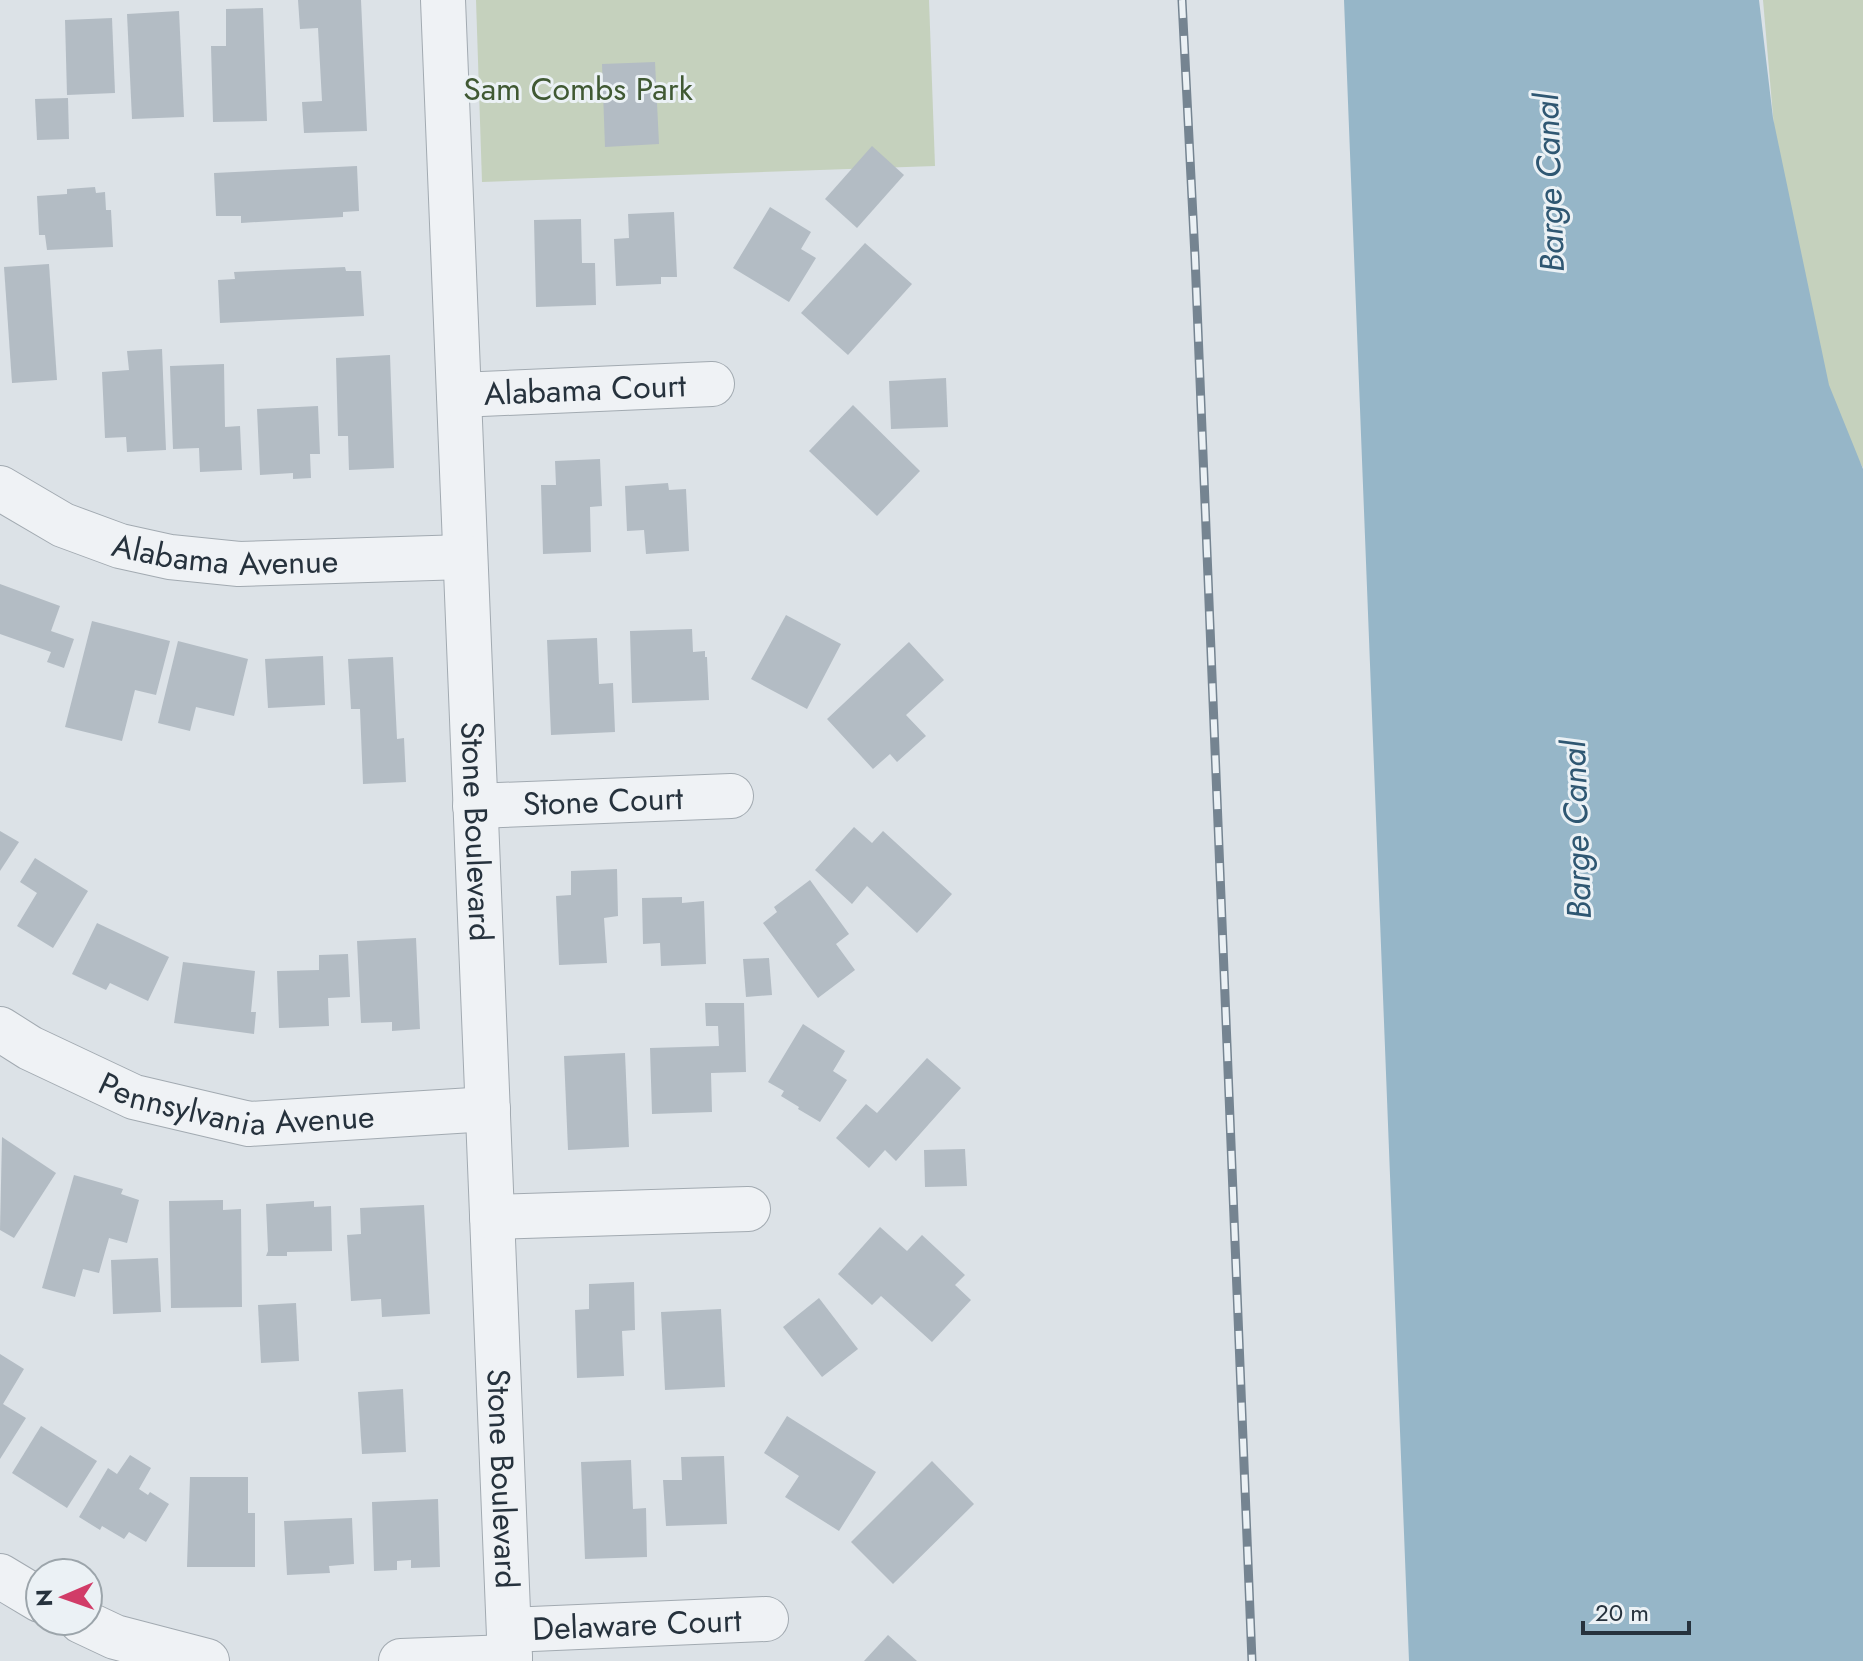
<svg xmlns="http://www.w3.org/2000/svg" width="1863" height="1661" viewBox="0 0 1863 1661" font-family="Jost,sans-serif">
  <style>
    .green { fill: #c5d1bd }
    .water { fill: #96b6c8 }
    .building { fill: #b3bcc4 }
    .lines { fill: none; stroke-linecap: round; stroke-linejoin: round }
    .minor-casing { stroke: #a2aab1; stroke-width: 46 }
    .minor { stroke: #eff2f5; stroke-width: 44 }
    .rail-casing { stroke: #758491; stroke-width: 9 }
    .rail { stroke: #ebf1f5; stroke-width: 6; stroke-dasharray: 18; stroke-linecap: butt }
    .labels { text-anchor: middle; stroke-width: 6; stroke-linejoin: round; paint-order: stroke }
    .park-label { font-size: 32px; fill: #405933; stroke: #ebf1f5 }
    .street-label { font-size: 32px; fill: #26323d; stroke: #ebf1f5 }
    .water-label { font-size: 34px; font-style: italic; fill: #2f5772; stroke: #ebf1f5 }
  </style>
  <rect width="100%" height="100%" fill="#dce2e7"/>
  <g class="green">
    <polygon points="476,0 929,0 935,166 482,182"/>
    <polygon points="1763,0 1863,0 1863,468 1792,336"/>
  </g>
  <polygon class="water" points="1344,0 1759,0 1773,118 1829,385 1863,469 1863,1661 1409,1661"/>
  <g class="building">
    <polygon points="298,0 361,0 367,131 304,133 302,102 322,101 318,28 300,29"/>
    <polygon points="263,8 267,121 213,122 211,46 226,46 226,9"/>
    <polygon points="179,11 184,117 132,119 127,14"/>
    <polygon points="112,18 115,93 67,95 65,20"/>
    <polygon points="655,62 659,144 605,147 602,64"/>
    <polygon points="68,98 69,139 37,140 35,99"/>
    <polygon points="872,146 904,175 857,228 825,199"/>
    <polygon points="357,166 359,211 343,212 343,217 241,223 241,216 216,216 214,173"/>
    <polygon points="95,187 96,193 105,192 106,210 111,210 113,247 47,250 45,235 39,235 37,196 67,194 67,189"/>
    <polygon points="770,207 811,232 801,249 816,258 789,302 733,268"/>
    <polygon points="674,212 677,277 661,277 661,284 616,286 614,239 629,238 628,214"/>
    <polygon points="581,219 582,263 595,263 596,305 536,307 534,220"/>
    <polygon points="865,243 912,284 848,355 801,313"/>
    <polygon points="49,264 57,380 12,383 4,267"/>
    <polygon points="345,267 346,271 361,271 364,316 220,323 218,280 235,279 234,272"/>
    <polygon points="162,349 166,450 127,452 126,437 105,438 102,372 129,370 127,351"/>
    <polygon points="390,355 394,468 349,470 348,436 338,436 336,358"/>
    <polygon points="224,364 225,427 240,426 242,470 200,472 199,448 173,449 170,366"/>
    <polygon points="946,378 948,427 891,429 889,381"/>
    <polygon points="853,405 920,471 877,516 809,451"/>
    <polygon points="318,406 320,454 310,454 311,478 293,479 293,473 260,475 257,409"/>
    <polygon points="600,459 602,506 590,507 591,552 543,554 541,485 556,485 555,461"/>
    <polygon points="668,483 669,490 686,489 689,551 646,554 644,530 627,531 625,486"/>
    <polygon points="0,584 60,606 51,631 74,639 64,668 47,662 51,652 0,634"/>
    <polygon points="786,615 841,644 807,709 751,679"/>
    <polygon points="92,621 170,641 156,695 135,690 122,741 65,727"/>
    <polygon points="692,629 693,652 705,651 705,657 707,657 709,700 632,703 630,631"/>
    <polygon points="597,638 599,684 613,683 615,732 551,735 547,640"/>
    <polygon points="178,641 248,659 234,716 196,707 190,731 158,723"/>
    <polygon points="909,642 944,680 906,715 926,736 897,762 890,754 873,769 827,719"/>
    <polygon points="323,656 325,705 268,708 265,659"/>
    <polygon points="393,657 397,739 404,738 406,782 363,784 360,709 351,709 348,659"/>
    <polygon points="854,827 872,843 883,831 952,894 917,933 867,886 852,904 815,870"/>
    <polygon points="0,831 19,842 0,871"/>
    <polygon points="35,858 88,891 53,948 17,926 37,893 20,882"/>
    <polygon points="617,869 618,916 604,918 607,963 559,965 556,896 571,895 571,871"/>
    <polygon points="810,880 849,934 836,944 855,970 818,998 763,923 777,912 774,907"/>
    <polygon points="682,897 682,903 704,901 706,964 661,966 660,943 643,944 642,898"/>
    <polygon points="97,923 169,957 148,1001 110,983 106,990 72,974"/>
    <polygon points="416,938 420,1029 392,1031 392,1022 361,1023 357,941"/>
    <polygon points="348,954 350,997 328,998 329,1026 279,1028 277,971 319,970 319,955"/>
    <polygon points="769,958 772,995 746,997 743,959"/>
    <polygon points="183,962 255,971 251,1012 256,1012 254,1034 174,1023"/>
    <polygon points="705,1003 744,1003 746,1072 711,1073 712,1112 652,1114 650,1048 719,1046 718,1026 706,1026"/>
    <polygon points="803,1024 845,1051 833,1071 847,1080 820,1122 798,1109 799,1107 781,1096 784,1091 768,1082"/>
    <polygon points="625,1053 629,1147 568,1150 564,1056"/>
    <polygon points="927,1058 961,1088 896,1161 885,1150 869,1168 836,1138 866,1104 877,1113"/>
    <polygon points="2,1137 56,1173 14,1238 0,1230"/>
    <polygon points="965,1149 967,1186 925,1187 924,1150"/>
    <polygon points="74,1175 123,1189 121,1194 139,1200 127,1243 109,1238 99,1273 83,1269 75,1297 42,1288"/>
    <polygon points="223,1200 223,1210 241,1209 242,1307 171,1308 169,1201"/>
    <polygon points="314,1201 314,1207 331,1206 332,1251 287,1252 287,1256 266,1256 268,1251 266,1204"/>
    <polygon points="424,1205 430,1314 382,1317 381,1299 351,1301 347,1235 361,1234 360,1208"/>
    <polygon points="880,1227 907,1251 922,1235 965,1275 955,1285 971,1300 932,1342 881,1296 872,1305 838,1274"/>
    <polygon points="158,1258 161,1312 113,1314 111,1260"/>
    <polygon points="634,1282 635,1330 622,1331 624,1376 577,1378 575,1310 589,1309 589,1284"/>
    <polygon points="819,1298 858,1349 822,1377 783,1327"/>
    <polygon points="296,1303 299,1361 261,1363 258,1305"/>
    <polygon points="721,1309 725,1387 665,1390 661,1312"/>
    <polygon points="0,1354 24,1369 3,1404 26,1418 0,1459"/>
    <polygon points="403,1389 406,1452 362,1454 358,1392"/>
    <polygon points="787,1416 876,1472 839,1531 785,1497 799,1476 764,1453"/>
    <polygon points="41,1426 97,1461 67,1508 12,1473"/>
    <polygon points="130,1455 151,1468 139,1489 148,1495 150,1492 169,1504 146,1542 129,1532 124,1539 102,1526 100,1530 79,1517 108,1468 117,1474"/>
    <polygon points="724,1456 727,1524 666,1526 663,1480 682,1480 681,1457"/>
    <polygon points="631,1460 633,1509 646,1508 647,1557 585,1559 581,1462"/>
    <polygon points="932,1461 974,1504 893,1584 851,1542"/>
    <polygon points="190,1477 248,1477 248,1513 255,1513 255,1567 187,1567"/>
    <polygon points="438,1499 440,1567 411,1568 411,1560 397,1561 397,1570 374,1571 372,1502"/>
    <polygon points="352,1518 354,1564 329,1566 330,1573 287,1575 284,1521"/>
    <polygon points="888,1635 917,1661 864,1661"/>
  </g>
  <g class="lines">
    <defs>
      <g id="minor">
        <path id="s1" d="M443,0L510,1661"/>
        <path id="s2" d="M459,395L712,384"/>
        <path id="s3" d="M0,488L63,525L120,546L170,557L239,564L465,557"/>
        <path id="s4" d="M475,806L731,796"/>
        <path id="s5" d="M0,1029L30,1048L134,1097L249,1124L488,1109"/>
        <polyline points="492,1217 748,1209"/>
        <polyline points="0,1576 40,1600"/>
        <polyline points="81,1621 115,1637 207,1661"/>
        <path id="s6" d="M509,1630L766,1619"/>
        <polyline points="401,1661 510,1657"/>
      </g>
    </defs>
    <use href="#minor" class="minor-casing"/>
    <use href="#minor" class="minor"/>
    <defs>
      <polyline id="rail" points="1182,0 1195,257 1252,1661"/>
    </defs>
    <use href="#rail" class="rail-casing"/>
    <use href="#rail" class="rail"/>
  </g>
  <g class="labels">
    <g class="park-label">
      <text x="578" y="100">Sam Combs Park</text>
    </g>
    <g class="street-label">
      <text dy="11" stroke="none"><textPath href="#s2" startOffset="126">Alabama Court</textPath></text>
      <text dy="11" stroke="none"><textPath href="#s3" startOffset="240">Alabama Avenue</textPath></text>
      <text dy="11" stroke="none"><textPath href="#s4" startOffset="128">Stone Court</textPath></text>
      <text dy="11" stroke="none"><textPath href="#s1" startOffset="832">Stone Boulevard</textPath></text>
      <text dy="11" stroke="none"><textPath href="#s5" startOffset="254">Pennsylvania Avenue</textPath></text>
      <text dy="11" stroke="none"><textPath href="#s1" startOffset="1480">Stone Boulevard</textPath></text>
      <text dy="11" stroke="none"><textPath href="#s6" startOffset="128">Delaware Court</textPath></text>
    </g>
    <g class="water-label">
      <text transform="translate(1549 183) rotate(-92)" y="12">Barge Canal</text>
      <text transform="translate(1576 830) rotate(-92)" y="12">Barge Canal</text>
    </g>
  </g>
  <g transform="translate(64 1597) rotate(268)"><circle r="38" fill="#ebf1f5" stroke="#9ca5ab" stroke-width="2"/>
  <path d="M0-6L14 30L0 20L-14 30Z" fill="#d13c68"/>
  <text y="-12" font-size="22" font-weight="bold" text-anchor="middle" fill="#26323d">N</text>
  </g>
  <path d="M1583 1621v12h106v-12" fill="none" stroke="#26323d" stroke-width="4"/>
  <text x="1595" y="1621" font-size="24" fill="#26323d" stroke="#ebf1f5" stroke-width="6" paint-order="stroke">20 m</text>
</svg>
